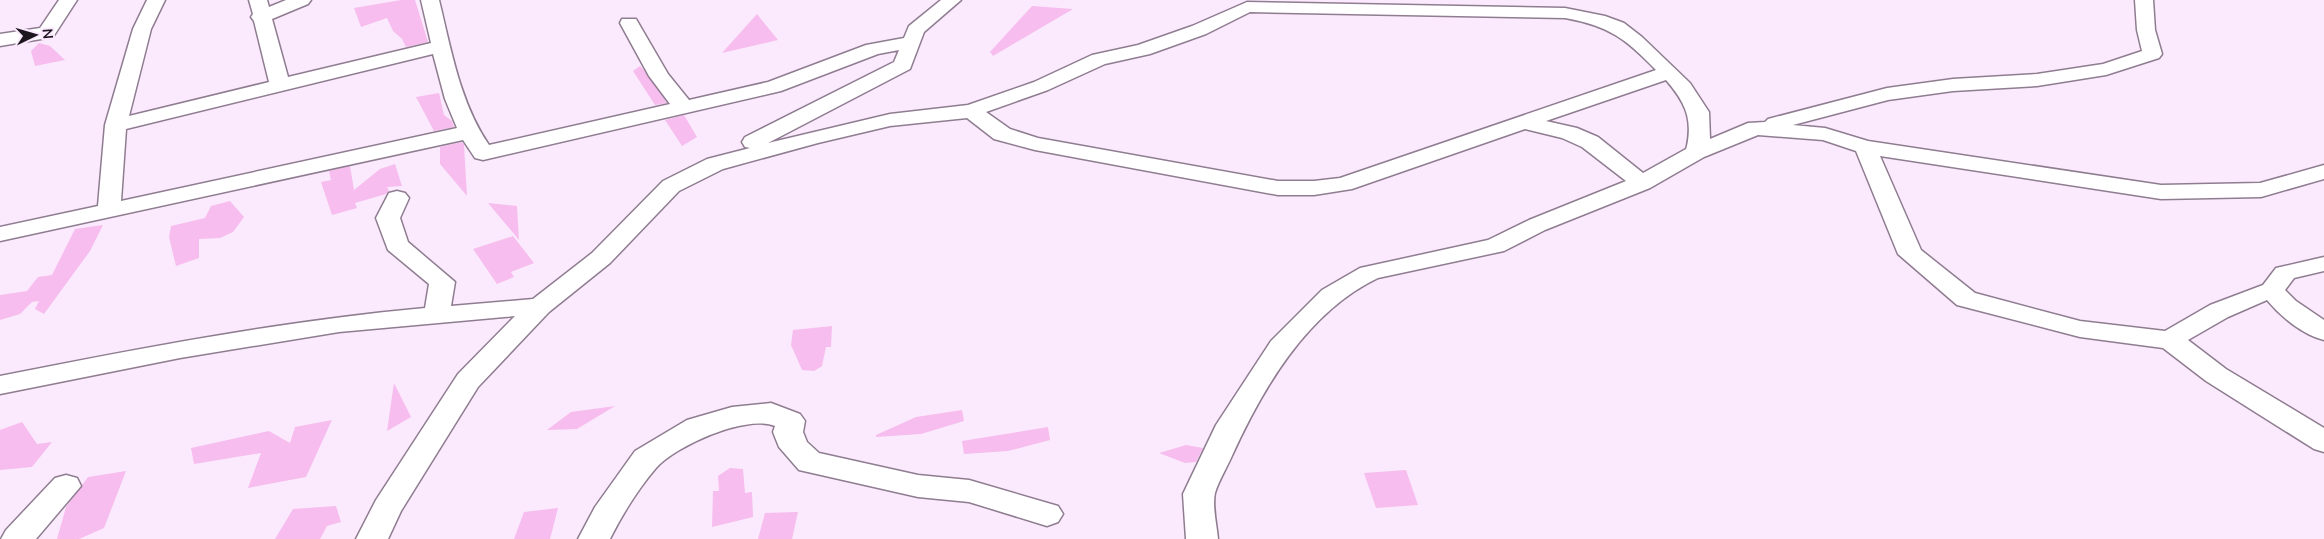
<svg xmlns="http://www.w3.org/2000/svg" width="2324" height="539" viewBox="0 0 2324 539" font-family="'Nunito Sans',sans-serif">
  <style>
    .building { fill: #f6bdee }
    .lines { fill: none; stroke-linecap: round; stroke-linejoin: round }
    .street-casing { stroke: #8f7c91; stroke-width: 3 }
    .street { fill: #fff; fill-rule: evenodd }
  </style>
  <rect width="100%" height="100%" fill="#fbeafd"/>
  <g class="building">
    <polygon points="401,0 415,0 428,42 406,47 402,39 393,31 387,18 361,27 354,8"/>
    <polygon points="1032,6 1073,9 993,56 990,52"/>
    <polygon points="757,14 778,40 722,53"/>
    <polygon points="39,43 50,46 65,60 35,66 31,51"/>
    <polygon points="640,66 643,69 667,103 655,105 633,71"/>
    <polygon points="439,93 444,115 452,121 454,127 434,131 416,97"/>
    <polygon points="684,115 697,137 682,146 665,120"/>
    <polygon points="462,142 464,145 467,196 440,164 440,147"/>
    <polygon points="395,164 402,186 387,187 389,191 386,194 355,203 357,208 332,215 321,182 331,180 329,171 350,166 354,190 380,169"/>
    <polygon points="230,201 244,217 233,232 220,238 199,239 199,258 176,266 169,237 171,226 205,218 211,206"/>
    <polygon points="488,203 517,206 519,240"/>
    <polygon points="103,225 90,251 44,314 35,309 39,301 32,302 20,314 0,320 0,295 27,291 38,277 52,275 75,229"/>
    <polygon points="513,236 534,263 511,272 514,277 497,284 473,249"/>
    <polygon points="832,326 831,347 826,347 822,366 814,371 802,370 791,345 793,330"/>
    <polygon points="394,383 411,417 387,431"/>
    <polygon points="615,406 577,429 547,430 571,412"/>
    <polygon points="962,410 964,421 921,434 876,437 876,435 916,417"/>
    <polygon points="332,420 306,477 248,488 261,453 194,464 191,448 269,431 290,443 295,427"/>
    <polygon points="22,422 37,444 52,442 32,467 0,470 0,430"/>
    <polygon points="1048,427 1050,440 1008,451 964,454 962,441"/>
    <polygon points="1186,445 1203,448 1196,462 1185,463 1159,453"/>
    <polygon points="730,468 743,469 745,493 752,492 753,517 712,527 713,491 719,491 718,476"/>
    <polygon points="1406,470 1418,505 1376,508 1364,473"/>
    <polygon points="126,471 104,528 79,539 57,539 66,507 88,477"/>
    <polygon points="336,506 341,522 327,526 320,539 275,539 293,509"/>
    <polygon points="558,508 550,539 514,539 524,512"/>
    <polygon points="798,512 792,539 758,539 765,513"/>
  </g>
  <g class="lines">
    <defs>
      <g id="street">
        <polygon points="59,0 77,0 53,37 0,46 0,34 40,28"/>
        <path d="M147,0H165L151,29L129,116L269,82L254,21L251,17L253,14L249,0H267L269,7L286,0H311L308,4L272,19L288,77L431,43L421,0H439C451,49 460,103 489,145L670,104L649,76L620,23L622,19H636L668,74L689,100L768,82L866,45L904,38L909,26L941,0H961L924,32L910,69L768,143L890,114L968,105L1034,82L1092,55L1138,45L1192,26L1247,2L1565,8L1605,16L1624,23L1642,37L1690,83L1709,112L1710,139L1748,123L1765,122L1768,119L1887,88L1953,79L2037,74L2103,64L2142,51L2137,30L2135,0H2153L2155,30L2162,54L2159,58L2106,75L2037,86L1953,91L1888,100L1793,125L1825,128L1868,141L2161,185L2260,183L2324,165V179L2261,197L2161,199L1880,156L1921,250L1975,293L2080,321L2165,331L2210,305L2263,285L2276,268L2324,257V271L2294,278L2285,290L2296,301L2324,320V340C2303,335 2281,317 2267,300L2228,317L2188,340L2226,369L2324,428V452L2314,449L2206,381L2163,348L2080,337L1957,305L1898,254L1856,151L1823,140L1758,135L1704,157L1650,188L1545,230L1504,251L1378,278C1307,312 1262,389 1231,458C1226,469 1218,482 1215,493C1212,506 1217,526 1218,539H1186L1183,494L1216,425L1271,341L1322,290L1360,268L1488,240L1529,220L1626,181L1582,147L1562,138L1525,129L1352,189L1314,195H1278L1035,150L994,139L967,118L890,126L818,143L723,169L679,191L610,263L549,312L478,387L401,511L388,539H356L376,500L458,374L515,316L339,332L180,358L0,394V376C141,348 282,321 425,308L429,284L388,250L376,218L389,193L397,191L405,193L409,198L400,218L408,242L455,282L451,306L533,299L592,253L663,181L707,159L750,148L745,147L742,142L745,137L894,62L899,50L878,54L781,91L483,160L475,158L463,140L0,241V227L98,206L105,125L133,29ZM1250,12L1565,18C1609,26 1625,38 1656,70L1340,178L1314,181H1278L1038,138L1010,129L986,112L1048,90L1105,64L1150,54L1206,34ZM433,54L445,99L457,128L121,201L126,129ZM1666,80C1684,101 1693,117 1687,146L1686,149L1643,173L1598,137L1577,128L1546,121Z"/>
        <path d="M771,403L800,414L805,421L803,432L807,442L819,453L918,475L969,480L1058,506L1063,514L1058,522L1047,526L969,502L918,497L799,470L779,447L773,432L775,426C746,414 675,446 656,468C638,489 622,515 610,539H578L595,507L635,451L687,420L732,407Z"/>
        <polygon points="66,475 77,478 81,486 36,539 1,539 6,530 55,478"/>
      </g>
    </defs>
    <use href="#street" class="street-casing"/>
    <use href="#street" class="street"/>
  </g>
  <g transform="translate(35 35) rotate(85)" stroke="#fbeafd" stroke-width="4" paint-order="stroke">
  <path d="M0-4L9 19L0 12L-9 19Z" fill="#1e161f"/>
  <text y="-8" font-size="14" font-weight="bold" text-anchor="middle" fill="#1e161f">N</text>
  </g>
</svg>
